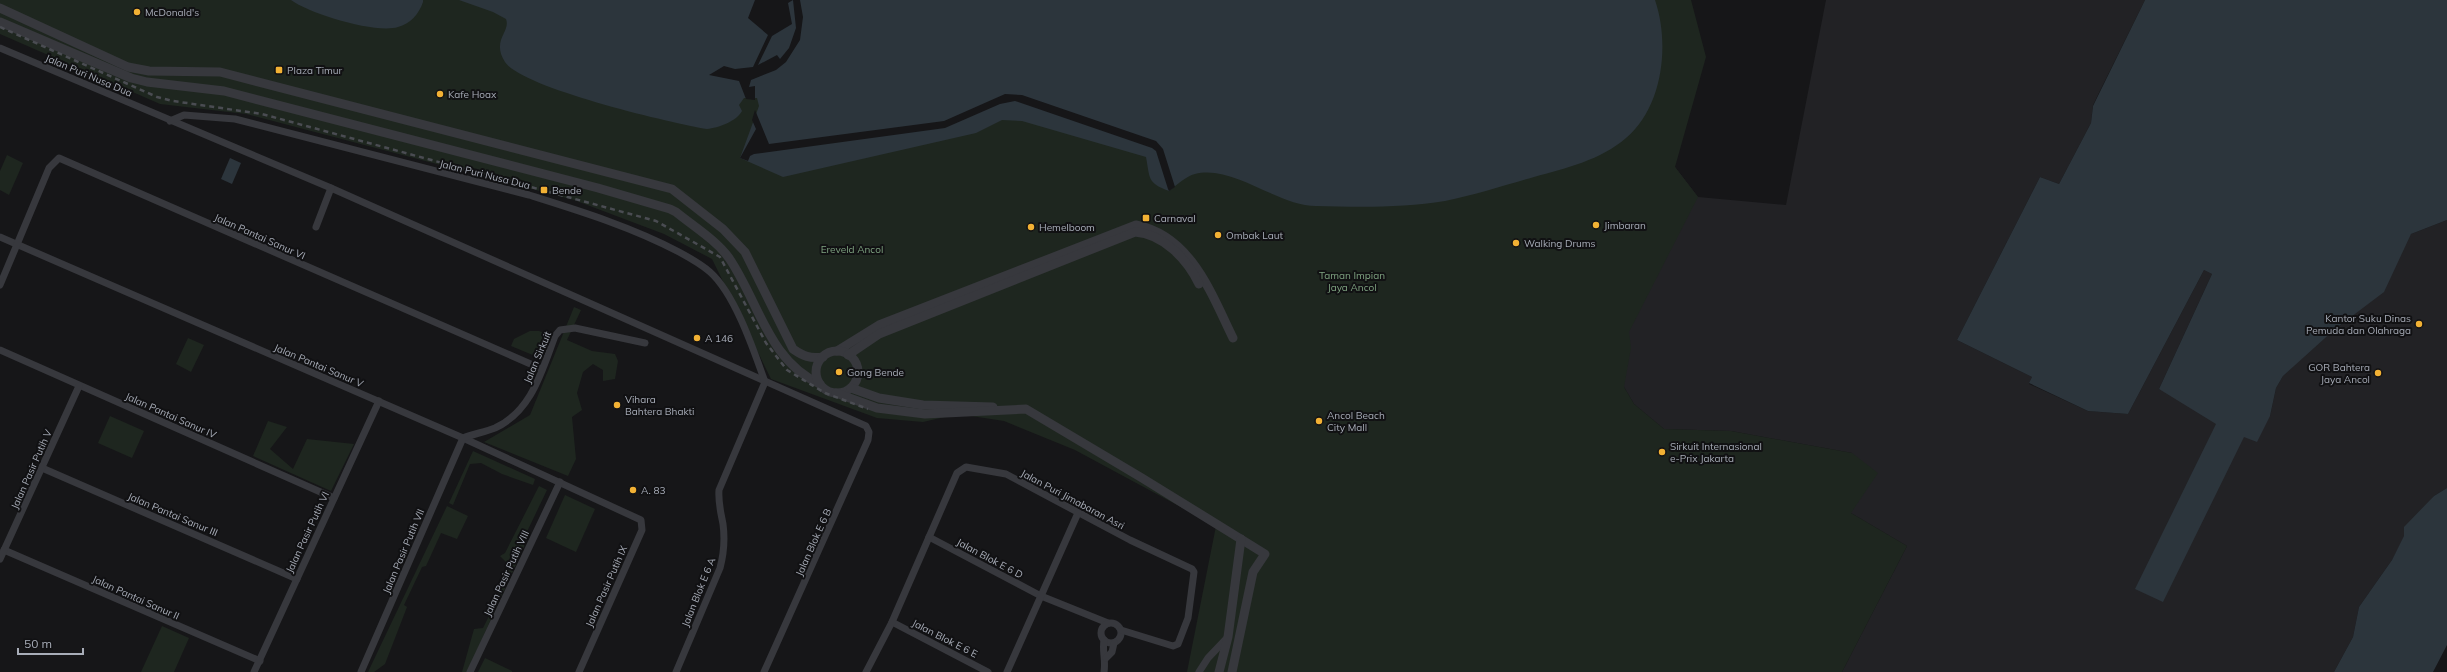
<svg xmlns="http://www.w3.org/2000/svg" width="2447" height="672" viewBox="0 0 2447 672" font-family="Mulish,sans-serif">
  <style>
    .built { fill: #222225 }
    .green { fill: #1e261f }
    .water { fill: #2c353c }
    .pier { fill: #161618 }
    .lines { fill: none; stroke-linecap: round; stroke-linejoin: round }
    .minor { stroke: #37383d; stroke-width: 7 }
    .tertiary { stroke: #37383d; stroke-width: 9 }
    .rail { stroke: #4a4c52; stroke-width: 2.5; stroke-dasharray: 5 4; stroke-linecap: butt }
    .poi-dot { fill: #f2b134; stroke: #111113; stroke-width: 1.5 }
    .labels { text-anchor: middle; stroke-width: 4; stroke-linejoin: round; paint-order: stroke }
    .poi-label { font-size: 10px; fill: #a8adb8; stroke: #111113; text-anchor: start }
    .street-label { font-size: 10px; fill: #a8adb8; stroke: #111113 }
    .park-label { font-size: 10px; fill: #7fa381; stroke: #111113 }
  </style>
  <rect width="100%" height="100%" fill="#161618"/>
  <polygon class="built" points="1826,0 2145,0 2093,105 2091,123 2059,184 2040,177 1957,340 2032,377 2029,384 2088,411 2128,414 2204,270 2212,274 2159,389 2270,416 2276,388 2283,376 2312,348 2343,323 2411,234 2447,220 2447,488 2434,496 2405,536 2392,560 2359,607 2353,637 2334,672 1842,672 1907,546 1851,513 1852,453 1731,431 1664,429 1634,404 1624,387 1144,187 1675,167 1698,197 1786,205"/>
  <g class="green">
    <polygon points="0,0 1691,0 1706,57 1675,167 1698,197 1629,332 1631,348 1624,387 1634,404 1664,429 1731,431 1852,453 1878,473 1851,513 1907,546 1842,672 1187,672 1216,526 1075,450 1004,421 958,414 923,422 877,418 771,379 712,259 664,234 574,200 246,114 160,104 0,34"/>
    <polygon points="7,155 23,163 9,195 0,190 0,171"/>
    <polygon points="574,307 581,310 567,340 592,351 615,354 618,361 615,379 603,381 603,370 593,364 583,372 577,393 582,410 572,417 576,459 568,476 484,442 530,415"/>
    <polygon points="530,331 539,331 547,334 540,358 511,346 514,339"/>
    <polygon points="188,338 204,345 191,372 176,364"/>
    <polygon points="110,416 144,431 132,458 98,443"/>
    <polygon points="268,421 287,427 270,449 293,469 307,439 354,444 331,491 253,456"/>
    <polygon points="473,451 535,479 533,485 502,474 481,463 470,464 453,505 449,503"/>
    <polygon points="539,486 547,490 524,538 524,547 467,672 462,672 474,629 483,628 495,604 502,576 510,566 500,556 505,553"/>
    <polygon points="565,495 595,509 576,552 546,538"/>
    <polygon points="447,506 468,516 457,539 441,533 426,566 422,567 404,605 407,607 385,664 374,672 368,672"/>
    <polygon points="162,626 189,638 174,672 141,672"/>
    <polygon points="485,658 512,671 512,672 478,672"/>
  </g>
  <g class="water">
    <path d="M291,0H423V2C419,14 410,24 398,27C376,34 310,14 291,0Z"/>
    <path d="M459,0H1655C1670,44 1663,107 1626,138C1601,160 1566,168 1534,177C1505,185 1475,195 1445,201C1404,208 1358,207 1316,206C1278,206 1232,164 1195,174C1186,176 1177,185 1169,191C1147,183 1150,178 1146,157L1022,121L1002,120L976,133L783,177L740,158L759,106L757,98H744L739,105L742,111C737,121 718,128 707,129C671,123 522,88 505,62C491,40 511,32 506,19L493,12Z"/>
    <polygon points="2145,0 2447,0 2447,220 2411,234 2384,292 2335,329 2283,376 2276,388 2270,416 2257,442 2244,437 2163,602 2135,589 2216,424 2159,389 2212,274 2204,270 2128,414 2088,411 2029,383 2032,377 1957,340 2040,177 2059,184 2091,123 2093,106"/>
    <polygon points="230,158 241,163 232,184 221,179"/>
    <polygon points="2447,488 2447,645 2433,672 2334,672 2353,637 2359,607 2392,560 2404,536 2404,527 2434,496"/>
  </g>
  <g class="pier">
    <polygon points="755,0 793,0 788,3 792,24 772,36 758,65 777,55 780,59 789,48 796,28 793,0 800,0 803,17 800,40 786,62 776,70 751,80 749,87 755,86 755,100 746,99 739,81 709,75 724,66 735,69 753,67 768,35 748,18"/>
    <polygon points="1005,94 1022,95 1156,141 1163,149 1175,187 1169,191 1168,189 1156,151 1152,148 1015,101 1000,104 945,128 754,154 750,156 748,161 740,158 756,129 752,120 755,110 769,144 944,121"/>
  </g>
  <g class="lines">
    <g class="minor">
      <polyline points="0,48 331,188 866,426 869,432 868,440 764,672"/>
      <path d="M170,121L184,115L235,119L529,195C580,211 632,227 679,252C690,258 701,264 710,272C735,294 754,351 765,382L719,490C718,503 721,513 723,524C725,539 724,553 720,568L676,672"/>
      <polyline points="316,227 331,188"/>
      <polyline points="0,237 463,438 641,520 642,530 579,672"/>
      <polyline points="0,285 49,168 59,158 542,369"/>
      <polyline points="0,350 334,498"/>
      <polyline points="42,468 297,579"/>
      <polyline points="929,537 1041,596 1108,623"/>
      <polyline points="4,550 260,661"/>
      <polyline points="0,559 79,386"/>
      <polyline points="892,622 988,672"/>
      <circle cx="1111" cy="633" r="10"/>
      <path d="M1104,640C1102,652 1106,660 1104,672"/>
      <polyline points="1106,658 1112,652 1114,643"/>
      <polyline points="254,672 379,401"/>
      <path d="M361,672L463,438C473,434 485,432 495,428C532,411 542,370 555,336L560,330L575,328L645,343"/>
      <polyline points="470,672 560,482"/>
      <polyline points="866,672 892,622 957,473 966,467 1006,474 1130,540 1192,569 1194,572 1188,618 1178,644 1173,646 1121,630"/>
      <polyline points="1007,672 1078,513"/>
      <polyline points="1199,672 1208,658 1227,638"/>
    </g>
    <g class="tertiary">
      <path d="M0,8L128,67L149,71L220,72L672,189L723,229L745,252L793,349C803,356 810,359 823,357"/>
      <path d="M0,22L131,78L147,82L224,91L598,188L670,209L676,212C693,226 716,240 729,258C759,302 768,360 820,384"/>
      <path d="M837,351L879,325L1136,225C1191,236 1211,293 1233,338"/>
      <circle cx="837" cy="372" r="21"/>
      <path d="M848,355L879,334L1135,232C1163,234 1187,259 1199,284"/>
      <polyline points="851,388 879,398 923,405 993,407"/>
      <polyline points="836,393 877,408 925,414 1026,409 1142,478 1265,554 1253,572 1232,672"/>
      <polyline points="1219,672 1228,637 1241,539"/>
    </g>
    <polyline class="rail" points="0,27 157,97 173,101 262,114 656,221 720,257 766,343 787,370 825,393 868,409"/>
  </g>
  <g class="poi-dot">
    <circle cx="137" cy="12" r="4"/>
    <rect x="275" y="66" width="8" height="8" rx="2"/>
    <circle cx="440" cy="94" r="4"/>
    <rect x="540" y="186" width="8" height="8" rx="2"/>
    <rect x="1142" y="214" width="8" height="8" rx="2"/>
    <circle cx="1596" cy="225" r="4"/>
    <circle cx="1031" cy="227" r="4"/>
    <circle cx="1218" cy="235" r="4"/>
    <circle cx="1516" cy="243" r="4"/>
    <circle cx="2419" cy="324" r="4"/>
    <circle cx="697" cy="338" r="4"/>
    <circle cx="839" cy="372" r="4"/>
    <circle cx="2378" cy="373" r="4"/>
    <circle cx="617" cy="405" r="4"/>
    <circle cx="1319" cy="421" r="4"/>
    <circle cx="1662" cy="452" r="4"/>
    <circle cx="633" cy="490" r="4"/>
  </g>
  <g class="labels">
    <g class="poi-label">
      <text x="145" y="16">McDonald's</text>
      <text x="287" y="74">Plaza Timur</text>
      <text x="448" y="98">Kafe Hoax</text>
      <text x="552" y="194">Bende</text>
      <text x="1154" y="222">Carnaval</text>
      <text x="1604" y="229">Jimbaran</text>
      <text x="1039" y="231">Hemelboom</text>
      <text x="1226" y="239">Ombak Laut</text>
      <text x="1524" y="247">Walking Drums</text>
      <text x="2411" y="322" text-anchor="end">Kantor Suku Dinas<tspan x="2411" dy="12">Pemuda dan Olahraga</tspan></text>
      <text x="705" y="342">A 146</text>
      <text x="2370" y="371" text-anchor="end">GOR Bahtera<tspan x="2370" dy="12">Jaya Ancol</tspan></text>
      <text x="847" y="376">Gong Bende</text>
      <text x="625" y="403">Vihara<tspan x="625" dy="12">Bahtera Bhakti</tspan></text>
      <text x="1327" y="419">Ancol Beach<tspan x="1327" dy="12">City Mall</tspan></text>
      <text x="1670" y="450">Sirkuit Internasional<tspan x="1670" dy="12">e-Prix Jakarta</tspan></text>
      <text x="641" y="494">A. 83</text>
    </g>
    <g class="street-label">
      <text transform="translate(89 75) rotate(23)" y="4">Jalan Puri Nusa Dua</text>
      <text transform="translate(485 174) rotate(14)" y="4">Jalan Puri Nusa Dua</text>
      <text transform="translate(260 236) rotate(24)" y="4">Jalan Pantai Sanur VI</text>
      <text transform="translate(537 357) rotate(-67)" y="4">Jalan Sirkuit</text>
      <text transform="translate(319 365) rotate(23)" y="4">Jalan Pantai Sanur V</text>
      <text transform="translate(171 415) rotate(24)" y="4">Jalan Pantai Sanur IV</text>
      <text transform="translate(31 469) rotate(-66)" y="4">Jalan Pasir Putih V</text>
      <text transform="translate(1073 499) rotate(28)" y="4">Jalan Puri Jimabaran Asri</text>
      <text transform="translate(173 514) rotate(23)" y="4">Jalan Pantai Sanur III</text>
      <text transform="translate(307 532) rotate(-65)" y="4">Jalan Pasir Putih VI</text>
      <text transform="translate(813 542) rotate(-66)" y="4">Jalan Blok E 6 B</text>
      <text transform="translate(403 551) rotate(-67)" y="4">Jalan Pasir Putih VII</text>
      <text transform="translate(990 558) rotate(28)" y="4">Jalan Blok E 6 D</text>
      <text transform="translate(506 573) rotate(-65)" y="4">Jalan Pasir Putih VIII</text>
      <text transform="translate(606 586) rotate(-66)" y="4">Jalan Pasir Putih IX</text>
      <text transform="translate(698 592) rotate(-68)" y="4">Jalan Blok E 6 A</text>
      <text transform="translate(136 597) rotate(24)" y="4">Jalan Pantai Sanur II</text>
      <text transform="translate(945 638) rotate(27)" y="4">Jalan Blok E 6 E</text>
    </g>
    <g class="park-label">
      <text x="852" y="253">Ereveld Ancol</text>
      <text x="1352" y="279">Taman Impian<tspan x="1352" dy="12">Jaya Ancol</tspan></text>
    </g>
  </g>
  <path d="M18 648v6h65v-6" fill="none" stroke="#a8adb8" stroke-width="2"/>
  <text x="24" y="648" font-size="12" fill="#a8adb8" stroke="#111113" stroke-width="3" paint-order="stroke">50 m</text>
</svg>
